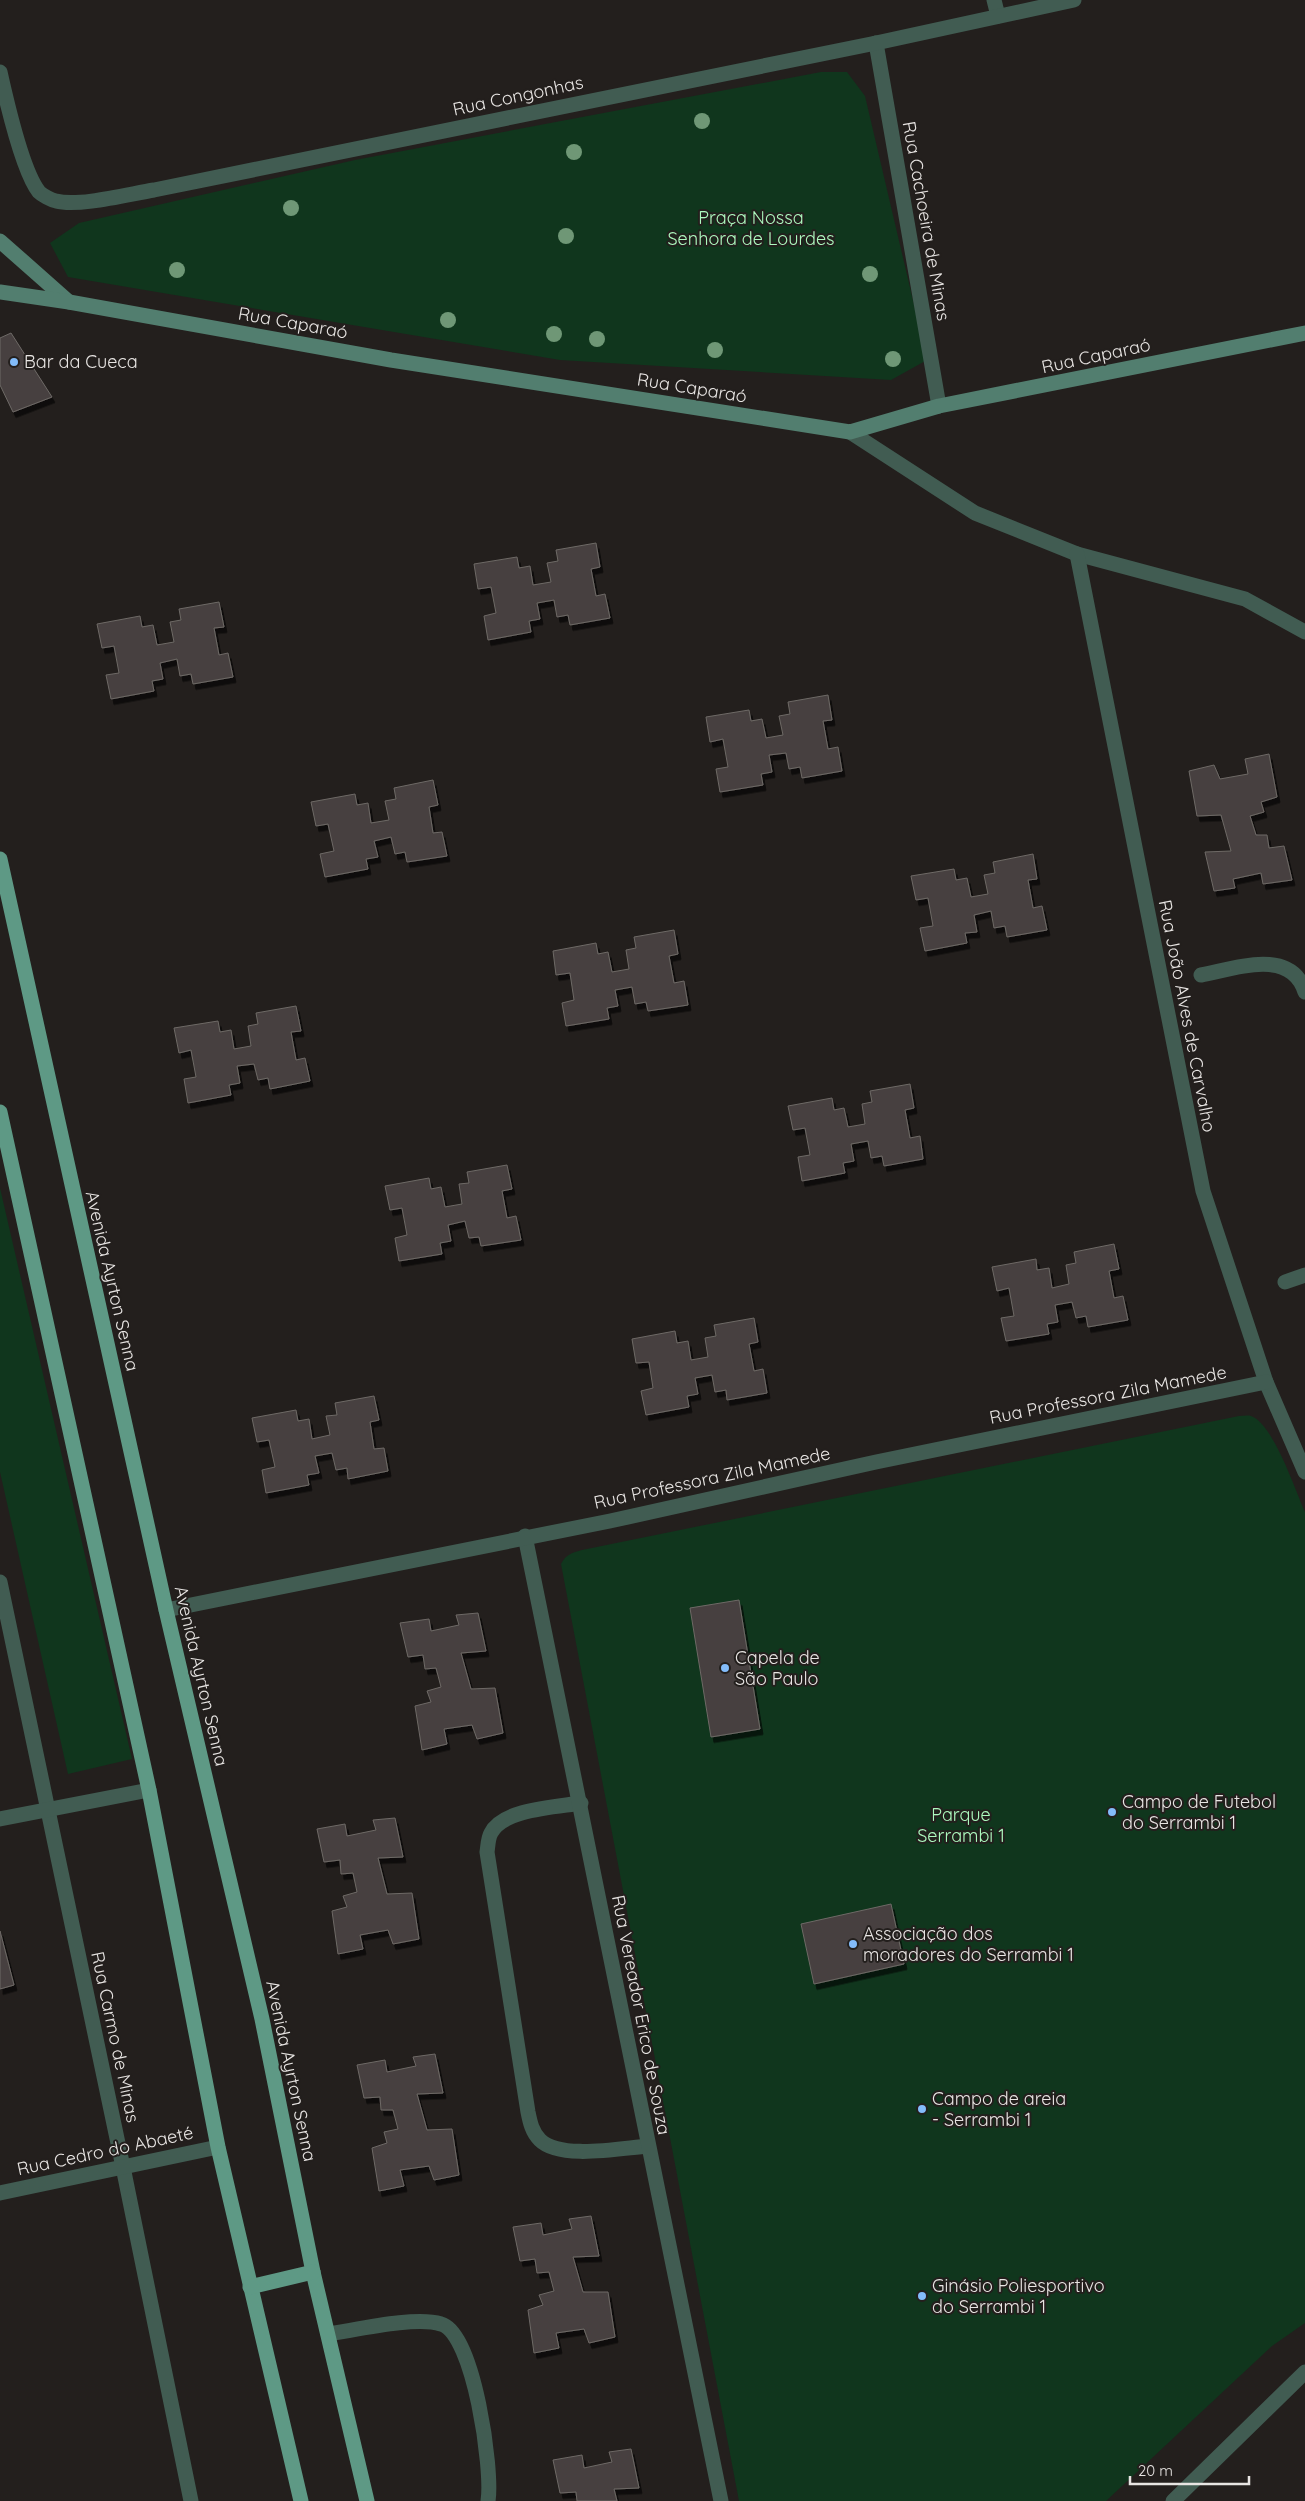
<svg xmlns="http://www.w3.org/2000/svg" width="1305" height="2501" viewBox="0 0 1305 2501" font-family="Quicksand,sans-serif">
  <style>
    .green { fill: #10361d }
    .building { fill: #46413f; stroke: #6e6966; filter: url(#shadow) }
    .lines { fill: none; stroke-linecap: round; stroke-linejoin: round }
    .lane { stroke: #415c52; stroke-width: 15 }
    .street { stroke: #415c52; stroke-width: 15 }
    .secondary { stroke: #527e6f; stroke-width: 15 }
    .primary { stroke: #5e9985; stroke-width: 15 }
    .tree { fill: #6f9776 }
    .poi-dot { fill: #83bcfa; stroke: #231f1d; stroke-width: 2 }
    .labels { text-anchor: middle; stroke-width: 4; stroke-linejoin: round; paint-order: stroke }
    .street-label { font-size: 18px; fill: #e8e5e3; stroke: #231f1d }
    .park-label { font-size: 18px; fill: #adfabf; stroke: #231f1d }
    .poi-label { font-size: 18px; fill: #e8e5e3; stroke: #231f1d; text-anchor: start }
  </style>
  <defs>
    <filter id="shadow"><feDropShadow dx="3" dy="5.5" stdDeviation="0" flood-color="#0009"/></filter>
  </defs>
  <rect width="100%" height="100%" fill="#231f1d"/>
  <g class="green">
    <polygon points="821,72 847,72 865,96 927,360 891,380 560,360 68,277 50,243 79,223 355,160"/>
    <polygon points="0,1188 132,1759 68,1774 0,1472"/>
    <path d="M1239,1416C1243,1416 1248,1415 1251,1416C1273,1423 1296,1492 1305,1512V2323L1272,2346L1106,2501H739L561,1564C566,1554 572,1553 582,1550Z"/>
  </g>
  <g class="building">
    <polygon points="11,333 52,397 13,412 0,385 0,338"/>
    <polygon points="596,543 600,567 591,569 596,596 605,594 610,618 570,625 568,615 557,617 554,600 537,603 540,619 529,621 531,632 488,640 484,616 496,613 491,587 478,589 474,564 517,557 519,568 530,566 533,585 551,582 547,563 558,561 556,550"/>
    <polygon points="219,602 224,627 214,628 219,655 228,653 233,677 193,684 191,674 180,676 177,659 160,663 163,679 152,681 154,691 111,699 106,675 119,673 114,646 102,648 97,624 140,616 142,627 153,625 157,645 174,642 170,622 181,620 179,609"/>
    <polygon points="828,695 832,720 823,721 828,749 838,747 842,771 802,778 800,767 789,769 786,753 769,755 772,772 761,774 763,785 720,792 716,769 728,767 723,739 710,742 706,717 749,710 751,721 762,719 766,738 783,735 779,716 790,714 788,702"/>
    <polygon points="1269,754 1277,797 1261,802 1264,812 1250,816 1256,835 1267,835 1269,848 1284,846 1292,880 1263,884 1261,873 1233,879 1235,888 1214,891 1205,852 1231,851 1221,815 1197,816 1189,771 1214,765 1220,779 1248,774 1245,759"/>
    <polygon points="433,780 438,805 429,807 433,833 442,832 447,856 407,862 405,852 395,854 391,837 374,841 378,857 366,859 368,869 325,877 320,854 334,851 328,824 316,826 311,802 355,794 357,805 368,803 371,823 389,820 385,801 396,799 394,788"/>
    <polygon points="1033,854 1037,879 1028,880 1033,908 1042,906 1047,930 1007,937 1005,926 994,928 991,911 974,915 977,932 965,933 967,943 925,951 920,928 933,926 928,898 916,900 911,876 954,869 956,880 967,878 971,897 988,894 984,875 995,873 993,862"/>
    <polygon points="674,930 678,954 669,956 674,983 684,981 688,1005 648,1011 646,1002 635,1004 632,987 615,990 618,1006 607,1008 609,1019 566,1026 562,1003 574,1000 570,973 556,975 553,951 596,943 598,954 608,952 612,972 629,969 626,950 636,948 634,937"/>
    <polygon points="296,1006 301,1031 291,1032 296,1060 305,1058 310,1081 270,1089 268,1078 258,1080 254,1064 237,1066 240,1083 229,1085 231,1095 188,1103 184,1079 196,1077 191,1050 179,1053 174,1028 218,1021 220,1032 231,1030 234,1049 251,1046 248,1026 258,1024 256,1013"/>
    <polygon points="910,1084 914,1108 905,1110 910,1138 920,1136 923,1159 884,1166 882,1156 871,1158 868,1141 851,1144 854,1161 843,1163 845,1173 802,1181 798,1157 810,1155 805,1128 793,1130 788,1106 832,1098 834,1110 844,1108 848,1127 865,1124 862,1104 872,1102 870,1091"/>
    <polygon points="507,1165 512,1189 502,1191 507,1218 516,1216 521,1240 481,1246 479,1237 469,1238 465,1221 448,1225 451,1241 440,1243 442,1254 399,1261 395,1238 407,1235 402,1208 390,1210 385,1186 429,1178 431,1189 441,1187 445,1207 462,1204 459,1184 469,1183 467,1172"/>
    <polygon points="1114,1244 1119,1269 1109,1271 1114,1298 1123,1296 1128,1320 1088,1327 1086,1316 1076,1318 1072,1302 1055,1305 1058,1322 1047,1324 1049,1334 1006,1341 1001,1318 1014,1316 1009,1288 997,1291 992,1267 1036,1259 1037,1270 1049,1268 1052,1288 1069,1284 1066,1265 1076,1263 1074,1252"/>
    <polygon points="754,1318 758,1342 749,1344 754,1371 763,1369 767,1393 727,1400 726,1390 715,1392 712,1375 695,1378 698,1394 687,1396 689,1407 646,1415 641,1391 653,1388 649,1362 636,1363 632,1339 675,1331 677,1343 688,1341 691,1360 708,1357 705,1338 716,1336 714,1325"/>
    <polygon points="374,1396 379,1420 370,1422 374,1449 384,1448 388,1471 348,1479 347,1468 336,1470 332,1453 315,1456 319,1473 307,1475 309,1485 266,1493 262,1470 275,1467 269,1440 257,1442 252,1418 296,1410 298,1421 309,1419 312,1439 330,1435 326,1416 337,1415 335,1403"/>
    <polygon points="739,1600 760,1729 711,1737 690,1608"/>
    <polygon points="478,1613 486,1651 461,1653 471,1689 495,1688 503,1733 477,1739 472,1725 444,1729 447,1744 422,1750 415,1706 431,1702 427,1691 441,1687 436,1668 425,1669 423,1655 408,1657 400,1623 429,1619 431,1631 459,1625 456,1615"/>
    <polygon points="395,1818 403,1857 378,1858 387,1894 412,1893 419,1939 393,1944 388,1930 360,1935 363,1949 338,1954 332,1911 347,1907 343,1896 357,1892 353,1873 341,1874 340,1860 324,1862 317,1829 345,1824 347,1836 376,1830 373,1820"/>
    <polygon points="891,1904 904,1964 814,1984 801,1924"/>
    <polygon points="0,1931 14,1985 0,1989"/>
    <polygon points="435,2054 443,2093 417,2094 427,2130 452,2129 459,2175 434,2180 429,2166 400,2170 404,2186 379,2191 372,2148 387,2143 384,2132 398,2129 393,2110 381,2110 380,2097 364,2098 357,2065 385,2060 387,2072 416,2066 413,2057"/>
    <polygon points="591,2216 599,2256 573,2257 583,2292 608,2292 615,2337 589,2343 584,2329 556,2333 559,2348 534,2353 528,2310 543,2305 539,2295 554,2291 549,2272 537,2273 535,2259 520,2261 513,2227 541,2223 543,2235 572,2229 569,2219"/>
    <polygon points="631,2449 639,2488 614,2489 617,2501 577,2501 576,2492 560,2493 553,2460 582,2455 584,2468 612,2462 609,2452"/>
  </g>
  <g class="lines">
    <g class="lane">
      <path d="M1201,975C1234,969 1291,947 1305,992"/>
      <polyline points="1285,1282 1305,1275"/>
      <path d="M581,1803C556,1807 503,1809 491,1833C488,1838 488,1846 487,1852L528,2112C530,2122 532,2132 540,2140C560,2160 621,2148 648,2146"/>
      <path d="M328,2334C356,2330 415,2316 441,2324C474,2333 493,2470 488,2501"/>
    </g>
    <g class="street">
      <polyline points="994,0 998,16"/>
      <polyline points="876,43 939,406"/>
      <path d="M0,72C6,99 23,172 39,192C42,195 51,200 56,201C79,207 129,194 154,190L876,43L1074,0"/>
      <polyline points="850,432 975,513 1077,554 1245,599 1305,632"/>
      <polyline points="1077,554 1203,1191 1266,1382 1305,1472"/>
      <polyline points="525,1536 721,2501"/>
      <polyline points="0,1582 123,2167 191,2501"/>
      <polyline points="166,1610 610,1521 876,1462 1266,1382"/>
      <polyline points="0,1819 149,1790"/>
      <polyline points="0,2193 218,2147"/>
      <polyline points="1173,2501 1305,2372"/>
    </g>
    <g class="secondary">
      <polyline points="0,241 69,302"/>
      <polyline points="0,292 69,302 391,360 850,432 939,406 1305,333"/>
    </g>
    <g class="primary">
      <polyline points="0,859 166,1610 262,2019 313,2272 367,2501"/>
      <polyline points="0,1112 149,1790 218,2147 301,2501"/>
      <polyline points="250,2287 313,2272"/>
    </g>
  </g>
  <g class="tree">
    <circle cx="702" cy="121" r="8"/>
    <circle cx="574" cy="152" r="8"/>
    <circle cx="291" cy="208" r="8"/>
    <circle cx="566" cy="236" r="8"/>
    <circle cx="177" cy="270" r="8"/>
    <circle cx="870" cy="274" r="8"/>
    <circle cx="448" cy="320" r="8"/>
    <circle cx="554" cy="334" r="8"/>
    <circle cx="597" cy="339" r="8"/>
    <circle cx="715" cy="350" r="8"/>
    <circle cx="893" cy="359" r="8"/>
  </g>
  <g class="poi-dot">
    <circle cx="14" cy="362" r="5"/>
    <circle cx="725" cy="1668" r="5"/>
    <circle cx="1112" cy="1812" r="5"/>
    <circle cx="853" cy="1944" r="5"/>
    <circle cx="922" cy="2109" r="5"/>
    <circle cx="922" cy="2296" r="5"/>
  </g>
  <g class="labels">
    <g class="street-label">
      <text transform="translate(518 96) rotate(-12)" y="6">Rua Congonhas</text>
      <text transform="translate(926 221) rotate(80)" y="6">Rua Cachoeira de Minas</text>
      <text transform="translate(293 323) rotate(10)" y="6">Rua Caparaó</text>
      <text transform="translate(1096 356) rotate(-12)" y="6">Rua Caparaó</text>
      <text transform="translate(692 388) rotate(9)" y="6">Rua Caparaó</text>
      <text transform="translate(1187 1016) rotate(79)" y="6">Rua João Alves de Carvalho</text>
      <text transform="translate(112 1281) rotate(77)" y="6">Avenida Ayrton Senna</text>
      <text transform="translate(1108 1395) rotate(-11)" y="6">Rua Professora Zila Mamede</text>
      <text transform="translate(712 1478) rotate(-12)" y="6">Rua Professora Zila Mamede</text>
      <text transform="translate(201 1676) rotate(77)" y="6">Avenida Ayrton Senna</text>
      <text transform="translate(641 2015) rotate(79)" y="6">Rua Vereador Erico de Souza</text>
      <text transform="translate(115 2037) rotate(78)" y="6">Rua Carmo de Minas</text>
      <text transform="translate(291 2071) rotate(78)" y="6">Avenida Ayrton Senna</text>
      <text transform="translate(105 2151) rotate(-12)" y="6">Rua Cedro do Abaeté</text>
    </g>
    <g class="park-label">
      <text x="751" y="224">Praça Nossa<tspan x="751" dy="21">Senhora de Lourdes</tspan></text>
      <text x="961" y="1821">Parque<tspan x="961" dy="21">Serrambi 1</tspan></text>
    </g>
    <g class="poi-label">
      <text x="24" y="368">Bar da Cueca</text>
      <text x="735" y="1664">Capela de<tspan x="735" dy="21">São Paulo</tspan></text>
      <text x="1122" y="1808">Campo de Futebol<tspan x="1122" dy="21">do Serrambi 1</tspan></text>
      <text x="863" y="1940">Associação dos<tspan x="863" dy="21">moradores do Serrambi 1</tspan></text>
      <text x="932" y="2105">Campo de areia<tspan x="932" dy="21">- Serrambi 1</tspan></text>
      <text x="932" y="2292">Ginásio Poliesportivo<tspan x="932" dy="21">do Serrambi 1</tspan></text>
    </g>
  </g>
  <path d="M1130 2476v8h119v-8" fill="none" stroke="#e8e5e3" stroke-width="2.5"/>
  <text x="1138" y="2476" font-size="15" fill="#e8e5e3" stroke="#231f1d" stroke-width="4" paint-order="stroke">20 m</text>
</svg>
